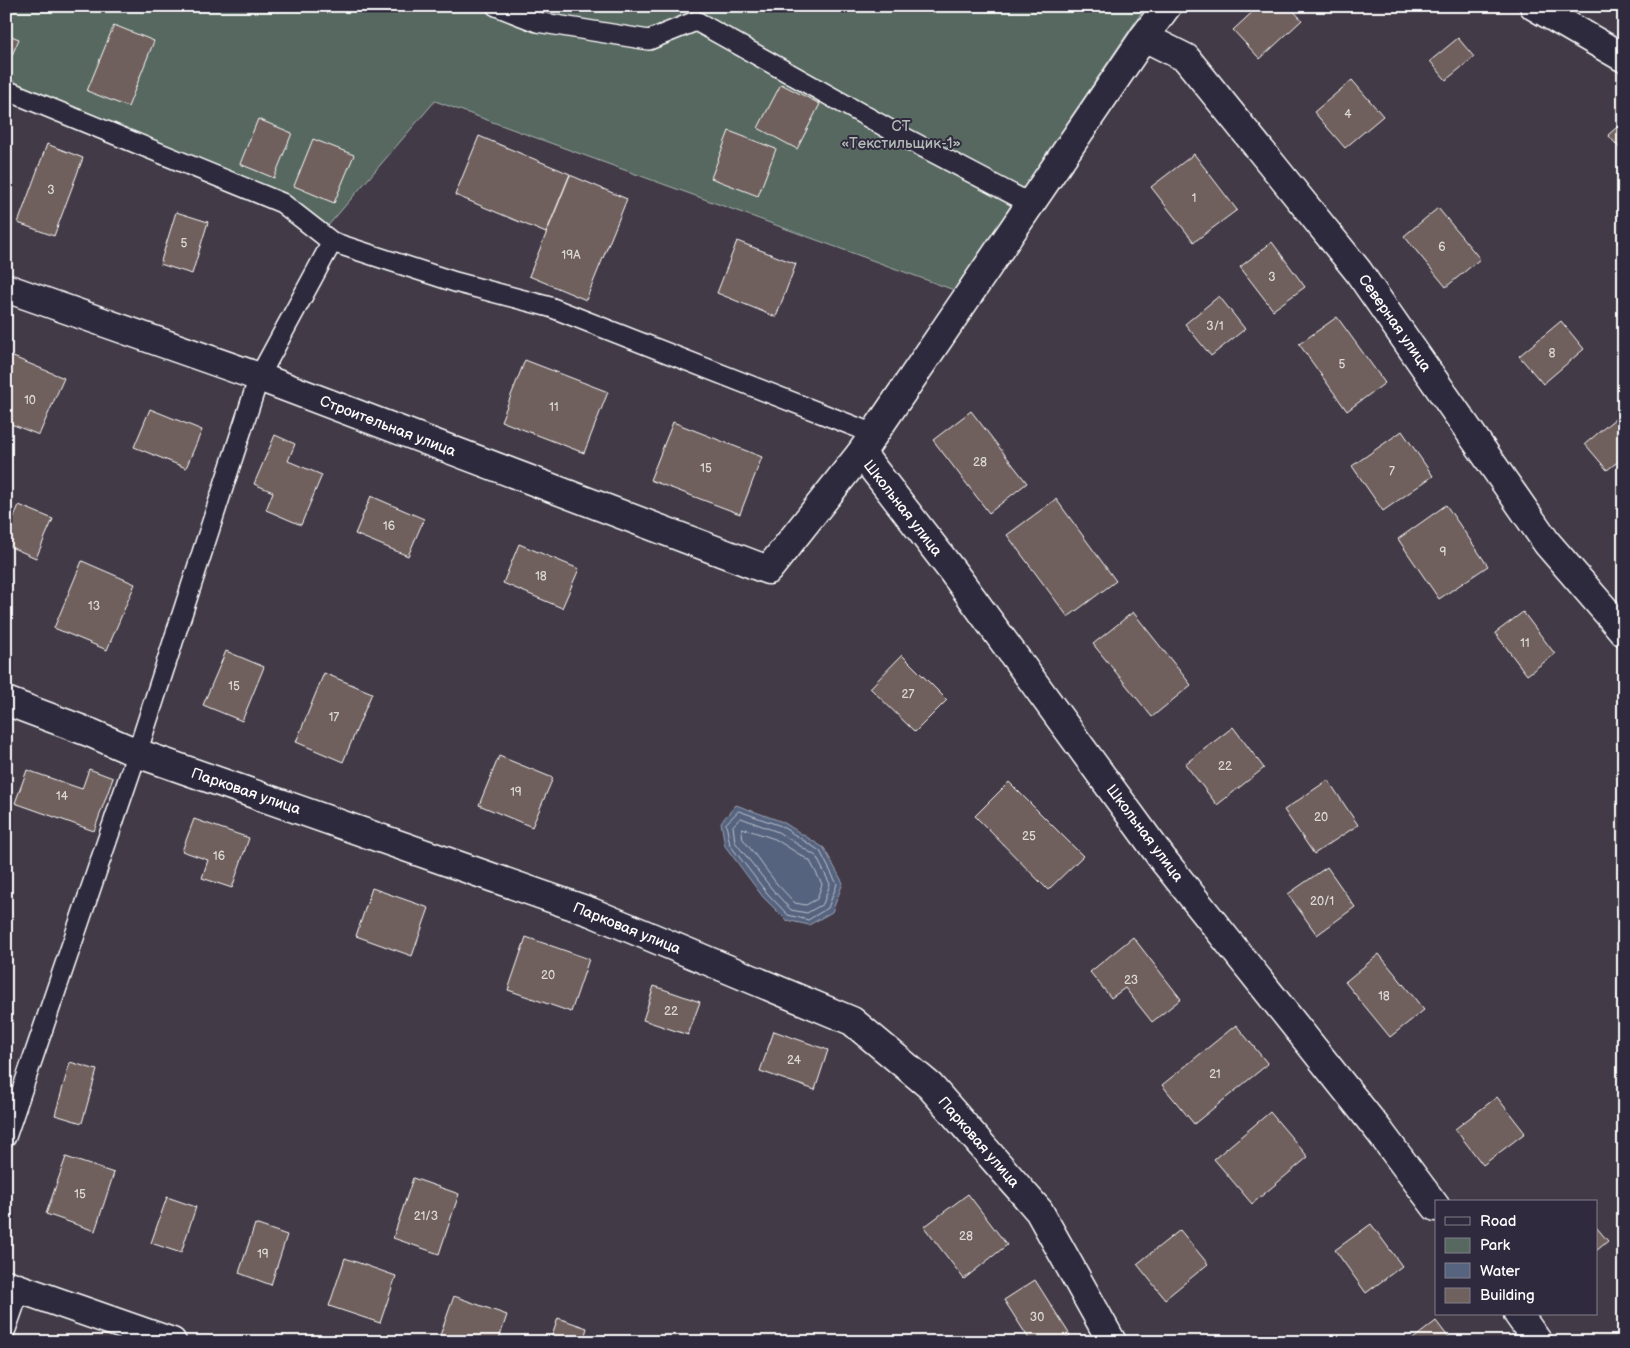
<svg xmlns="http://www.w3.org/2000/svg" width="1630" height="1348" viewBox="0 0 1630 1348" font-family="'Balsamiq Sans',sans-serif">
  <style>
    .green { fill: #566860; stroke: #aab4b0 }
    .water { fill: #56647f; stroke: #9aa2b2 }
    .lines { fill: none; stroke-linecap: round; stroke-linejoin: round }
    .shore { stroke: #bbc1cc; stroke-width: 1 }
    .building { fill: #6f615d; stroke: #fff }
    .service-casing { stroke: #fff; stroke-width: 22 }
    .minor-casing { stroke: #fff; stroke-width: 31 }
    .service { stroke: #2f2a3d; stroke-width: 19 }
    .minor { stroke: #2f2a3d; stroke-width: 28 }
    .labels { text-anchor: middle; stroke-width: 4; stroke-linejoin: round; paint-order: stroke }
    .number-label { font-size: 12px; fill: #dbd8d6 }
    .park-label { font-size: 15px; fill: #b3bbb7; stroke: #2f2a3d }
    .street-label { font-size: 15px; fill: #fff; stroke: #2f2a3d }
  </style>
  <rect width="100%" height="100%" fill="#423a47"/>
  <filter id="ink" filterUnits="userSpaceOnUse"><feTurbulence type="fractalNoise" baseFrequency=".02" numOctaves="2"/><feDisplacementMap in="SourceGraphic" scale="10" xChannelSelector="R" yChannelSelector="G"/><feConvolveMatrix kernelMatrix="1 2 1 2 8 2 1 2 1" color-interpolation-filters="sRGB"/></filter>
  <g filter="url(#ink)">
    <polygon class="green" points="6,6 1146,6 954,290 435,101 327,227 6,90"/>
    <polygon class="water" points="736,805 783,822 824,848 843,883 832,912 809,925 786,920 763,897 725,846 721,822"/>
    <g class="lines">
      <g class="shore">
        <polygon points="739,811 781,826 820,851 837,884 828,908 808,920 788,915 767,893 730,845 726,824"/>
        <polygon points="741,818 778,832 816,856 830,884 823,904 807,913 791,910 772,889 735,842 733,826"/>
        <polygon points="742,828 775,839 810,861 822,884 817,899 806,905 795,903 777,884 743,839"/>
      </g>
    </g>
    <g class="building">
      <polygon points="1259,6 1289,6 1302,20 1260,59 1233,30"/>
      <polygon points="114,25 154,41 128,107 87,91"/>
      <polygon points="6,34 19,39 6,69"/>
      <polygon points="1458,38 1474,57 1446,80 1430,61"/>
      <polygon points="1352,80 1383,116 1345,148 1314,112"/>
      <polygon points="781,84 820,104 797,149 758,128"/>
      <polygon points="258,119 292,133 274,178 240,164"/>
      <polygon points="1624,121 1624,153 1608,135"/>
      <polygon points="729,131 776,149 758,196 711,178"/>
      <polygon points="479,136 570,174 546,233 455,195"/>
      <polygon points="313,139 354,155 334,203 294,186"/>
      <polygon points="47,144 83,158 54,236 18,223"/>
      <polygon points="1194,154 1237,210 1194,242 1151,187"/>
      <polygon points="570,175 627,199 586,300 529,276"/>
      <polygon points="1438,208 1480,259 1446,287 1404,236"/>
      <polygon points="176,212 208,222 192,274 160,264"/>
      <polygon points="1624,236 1624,250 1617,242"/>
      <polygon points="737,241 796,264 776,317 717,293"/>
      <polygon points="1272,242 1305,287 1273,310 1240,267"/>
      <polygon points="1219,296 1245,329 1211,356 1185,324"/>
      <polygon points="1337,317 1385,383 1347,411 1299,344"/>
      <polygon points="1561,321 1584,349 1543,384 1519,356"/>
      <polygon points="6,354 64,378 39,435 6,422"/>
      <polygon points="525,360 608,392 584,453 501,421"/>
      <polygon points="150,409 202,430 186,468 134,447"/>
      <polygon points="971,411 1027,483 989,513 933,440"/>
      <polygon points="1623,412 1624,457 1607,470 1585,444"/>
      <polygon points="673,422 762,457 740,514 650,480"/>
      <polygon points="1402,431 1433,476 1383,511 1352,466"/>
      <polygon points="275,435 295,444 288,461 322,475 301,525 266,510 273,492 254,484"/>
      <polygon points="371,496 424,519 408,556 355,534"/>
      <polygon points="1056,499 1116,581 1068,617 1007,535"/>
      <polygon points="19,505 53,519 36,558 6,545 6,536"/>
      <polygon points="1446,505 1488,566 1439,599 1398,539"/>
      <polygon points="519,544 579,569 562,608 503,583"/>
      <polygon points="82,561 135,584 107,650 54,628"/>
      <polygon points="1133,612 1191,685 1152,717 1093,644"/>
      <polygon points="1523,612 1555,654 1527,675 1495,633"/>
      <polygon points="226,651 264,667 242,721 203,705"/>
      <polygon points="902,655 947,700 915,732 870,688"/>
      <polygon points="324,673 372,693 343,762 296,742"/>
      <polygon points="1233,727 1264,768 1217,805 1185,764"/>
      <polygon points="499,756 553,778 532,827 479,805"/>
      <polygon points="89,769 113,778 94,831 15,803 27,770 82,789"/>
      <polygon points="1328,780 1358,825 1314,854 1284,810"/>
      <polygon points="1009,782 1083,856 1048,890 975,816"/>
      <polygon points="194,819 249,838 232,888 202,878 208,860 182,851"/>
      <polygon points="1327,867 1355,907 1317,935 1288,894"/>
      <polygon points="372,888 429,908 412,956 356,936"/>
      <polygon points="526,937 589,959 571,1012 508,990"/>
      <polygon points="1133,937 1181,999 1152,1022 1125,988 1111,998 1090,972"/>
      <polygon points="1379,954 1424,1010 1390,1037 1345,982"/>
      <polygon points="654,986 700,1002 688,1035 643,1020"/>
      <polygon points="1236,1025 1268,1064 1194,1124 1162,1085"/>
      <polygon points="774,1031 828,1050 815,1090 760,1071"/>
      <polygon points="70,1062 97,1070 82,1123 55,1115"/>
      <polygon points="1497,1097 1525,1133 1483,1165 1455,1129"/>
      <polygon points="1270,1112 1308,1157 1252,1204 1214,1159"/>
      <polygon points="66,1157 114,1173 95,1231 46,1214"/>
      <polygon points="413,1178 459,1194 439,1254 393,1238"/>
      <polygon points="968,1194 1007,1245 964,1279 924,1227"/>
      <polygon points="167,1197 196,1207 181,1253 151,1243"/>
      <polygon points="255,1224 287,1235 271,1285 239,1273"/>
      <polygon points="1371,1224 1402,1266 1366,1293 1335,1250"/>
      <polygon points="1596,1227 1608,1241 1596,1251"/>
      <polygon points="1180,1230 1208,1264 1165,1299 1137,1264"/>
      <polygon points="345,1258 396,1276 380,1323 329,1306"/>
      <polygon points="1035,1280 1070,1335 1059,1342 1031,1342 1004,1300"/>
      <polygon points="454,1296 507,1315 498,1342 438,1341"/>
      <polygon points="558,1318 587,1328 583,1342 550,1342"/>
      <polygon points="1436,1321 1452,1342 1409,1342"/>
    </g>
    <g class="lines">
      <defs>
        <g id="service">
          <polyline points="496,6 537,22 649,40 696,21 896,133 1031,204"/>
          <polyline points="6,90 282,203 332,242 455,282 550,307 874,434"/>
          <polyline points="6,1137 137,753 259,377 332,242"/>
          <polyline points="6,1329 20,1289"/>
        </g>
        <g id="minor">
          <polyline points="1534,6 1624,58"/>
          <polyline points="1144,37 1186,58 1358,271 1547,543 1624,632"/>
          <polyline points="6,288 259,377 768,570 861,453 1144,37 1167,6"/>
          <polyline points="861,453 953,572 1164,861 1380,1132 1436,1207"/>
          <polyline points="6,701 91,733 137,753 591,912 852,1021 930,1086 1039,1211 1112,1342"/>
          <polyline points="6,1284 172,1342"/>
          <polyline points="1518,1314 1538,1342"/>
        </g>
      </defs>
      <use href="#service" class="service-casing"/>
      <use href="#minor" class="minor-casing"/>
      <use href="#service" class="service"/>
      <use href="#minor" class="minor"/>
    </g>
  </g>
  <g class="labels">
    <g class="number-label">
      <text x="1348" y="118">4</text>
      <text x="51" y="194">3</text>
      <text x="1194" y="202">1</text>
      <text x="184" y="247">5</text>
      <text x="1442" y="251">6</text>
      <text x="571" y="259">19А</text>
      <text x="1272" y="281">3</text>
      <text x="1215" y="330">3/1</text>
      <text x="1552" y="357">8</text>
      <text x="1342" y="368">5</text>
      <text x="30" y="404">10</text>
      <text x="554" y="411">11</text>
      <text x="980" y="466">28</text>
      <text x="706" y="472">15</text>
      <text x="1392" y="475">7</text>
      <text x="389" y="530">16</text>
      <text x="1443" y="556">9</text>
      <text x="541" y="580">18</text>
      <text x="94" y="610">13</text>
      <text x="1525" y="647">11</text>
      <text x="234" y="690">15</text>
      <text x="908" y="698">27</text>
      <text x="334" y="721">17</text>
      <text x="1225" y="770">22</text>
      <text x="516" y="796">19</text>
      <text x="62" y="800">14</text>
      <text x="1321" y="821">20</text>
      <text x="1029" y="840">25</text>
      <text x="219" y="860">16</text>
      <text x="1322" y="905">20/1</text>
      <text x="548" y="979">20</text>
      <text x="1131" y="984">23</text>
      <text x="1384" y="1000">18</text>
      <text x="671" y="1015">22</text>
      <text x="794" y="1064">24</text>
      <text x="1215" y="1078">21</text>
      <text x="80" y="1198">15</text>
      <text x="426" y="1220">21/3</text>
      <text x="966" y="1240">28</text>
      <text x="263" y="1258">19</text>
      <text x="1037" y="1321">30</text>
    </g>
    <g class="park-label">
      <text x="901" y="131">СТ<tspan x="901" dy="17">«Текстильщик-1»</tspan></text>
    </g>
    <g class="street-label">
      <text transform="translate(1395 323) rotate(55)" y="5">Северная улица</text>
      <text transform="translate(388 426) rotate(21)" y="5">Строительная улица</text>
      <text transform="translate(903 508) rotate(52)" y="5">Школьная улица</text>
      <text transform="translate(246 791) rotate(19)" y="5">Парковая улица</text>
      <text transform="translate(1145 833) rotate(53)" y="5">Школьная улица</text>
      <text transform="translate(627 928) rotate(22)" y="5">Парковая улица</text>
      <text transform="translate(979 1142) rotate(49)" y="5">Парковая улица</text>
    </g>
  </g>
  <rect width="1630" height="1348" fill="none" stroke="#2f2a3d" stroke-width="25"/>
  <rect x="12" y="12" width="1605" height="1323" fill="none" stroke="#fff" stroke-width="2" filter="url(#ink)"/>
  <rect x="1435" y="1200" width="162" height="115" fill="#2f2a3d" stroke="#827f8b"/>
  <rect x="1445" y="1217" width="25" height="8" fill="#2f2a3d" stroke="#827f8b"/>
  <text x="1480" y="1226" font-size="15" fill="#ffffff">Road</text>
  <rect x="1445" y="1238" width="25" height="15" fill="#566860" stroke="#827f8b"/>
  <text x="1480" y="1250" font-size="15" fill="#ffffff">Park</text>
  <rect x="1445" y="1263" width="25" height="15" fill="#56647f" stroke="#827f8b"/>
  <text x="1480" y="1276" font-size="15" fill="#ffffff">Water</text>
  <rect x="1445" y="1288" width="25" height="15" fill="#6f615d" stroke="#827f8b"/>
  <text x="1480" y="1300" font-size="15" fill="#ffffff">Building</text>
</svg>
